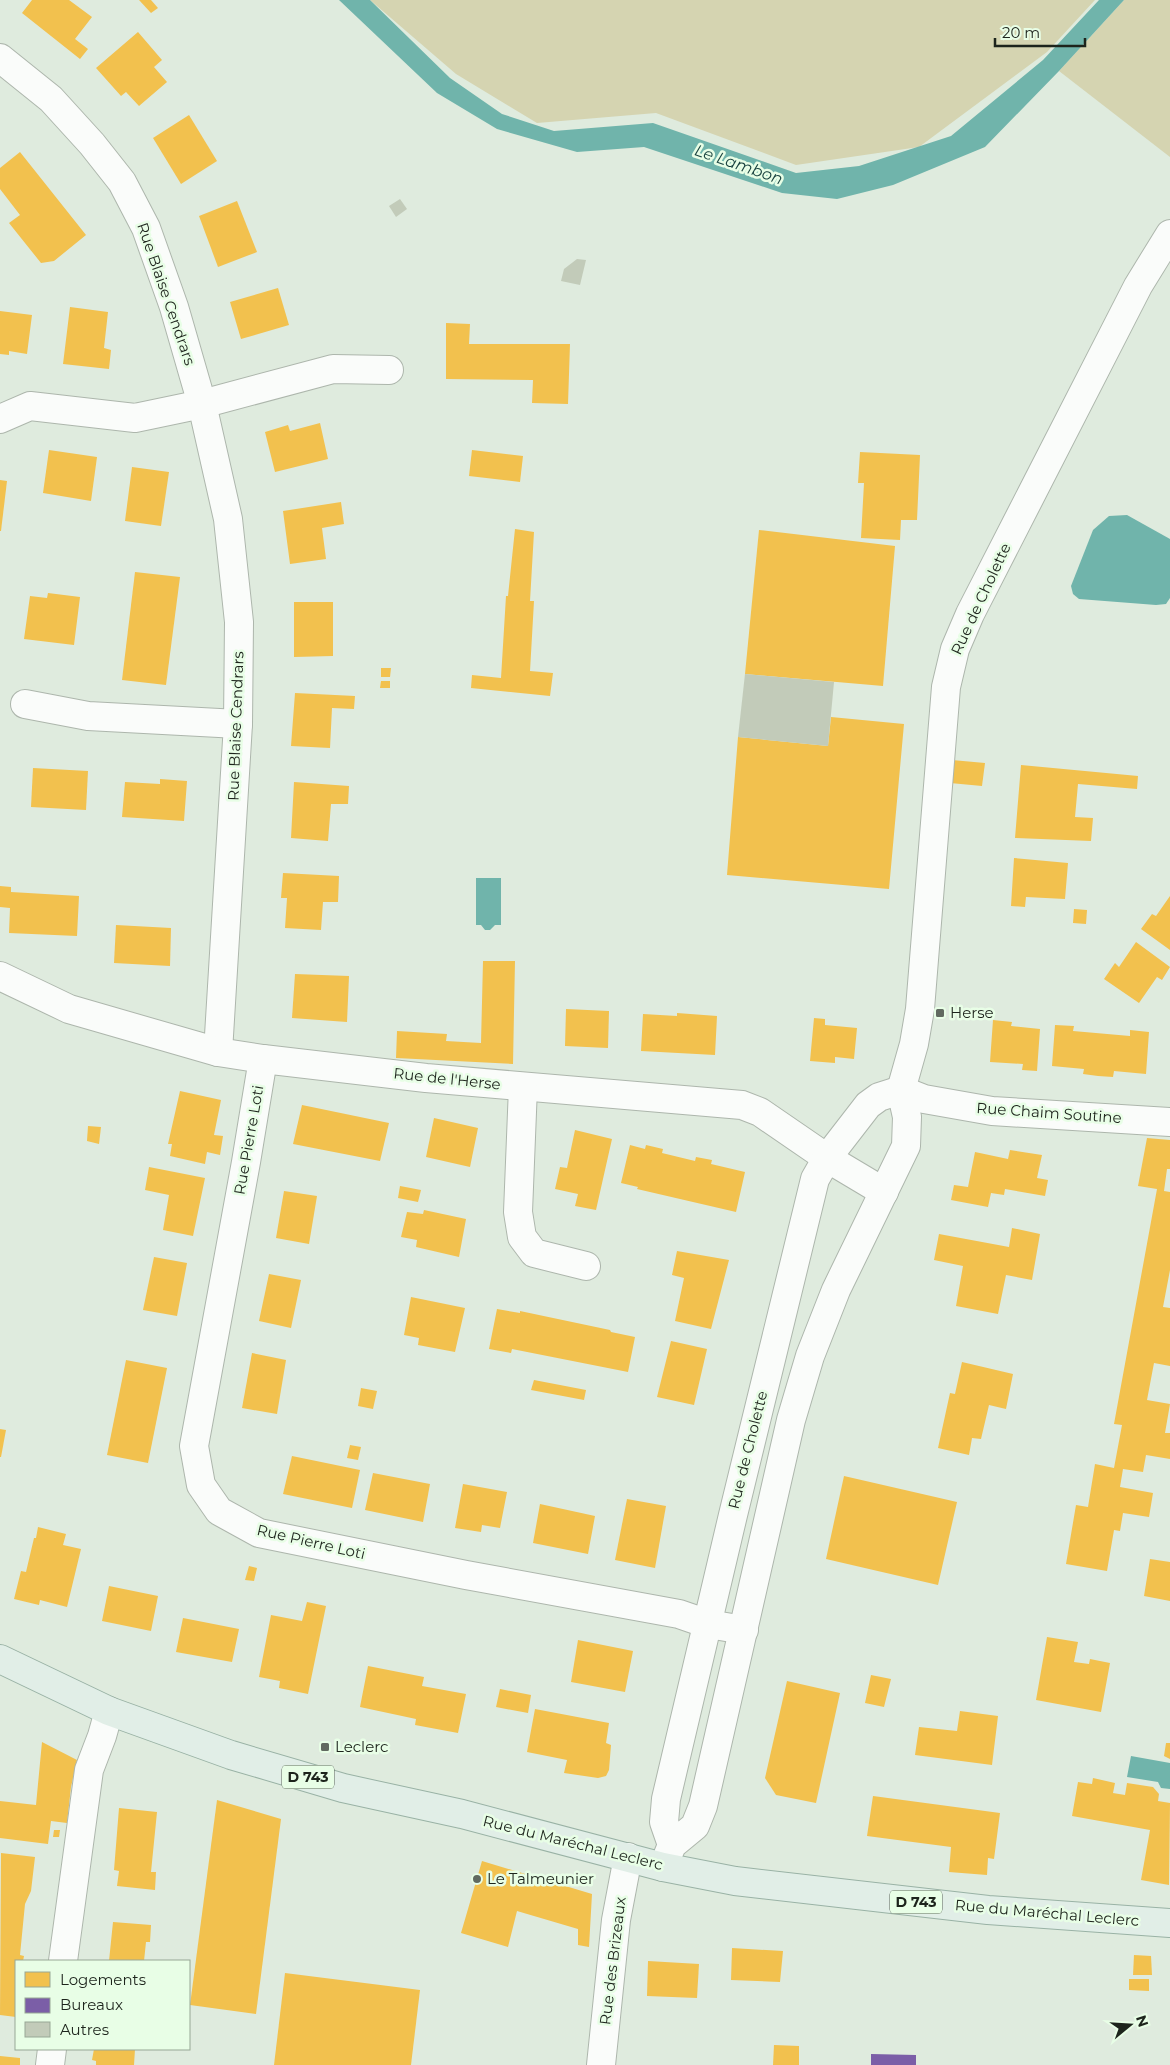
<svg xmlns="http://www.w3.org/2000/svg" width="1170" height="2065" viewBox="0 0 1170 2065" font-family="Montserrat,sans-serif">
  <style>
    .green { fill: #d5d4b1 }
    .water { fill: #70b4ab }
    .homes { fill: #f2c14e }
    .offices { fill: #7b5ea7 }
    .building { fill: #c2cbb9 }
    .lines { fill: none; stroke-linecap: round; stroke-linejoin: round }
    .minor-casing { stroke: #adb6ac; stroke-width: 30 }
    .major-casing { stroke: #99b2a5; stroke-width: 30 }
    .minor { stroke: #fafcfa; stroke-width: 28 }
    .major { stroke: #e1eee7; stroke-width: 28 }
    .poi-dot { fill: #616a60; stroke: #e8fee6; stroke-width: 2 }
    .labels { text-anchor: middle; stroke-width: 5; stroke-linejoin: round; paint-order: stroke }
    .shield { fill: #e8fee6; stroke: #5a6559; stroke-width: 1 }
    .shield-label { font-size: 14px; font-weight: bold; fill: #1d241c }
    .street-label { font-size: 15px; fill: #1d241c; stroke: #e8fee6 }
    .poi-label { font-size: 15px; fill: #1d241c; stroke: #e8fee6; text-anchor: start }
    .water-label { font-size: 16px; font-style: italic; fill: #153f3c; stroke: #e8fee6 }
  </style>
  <rect width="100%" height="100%" fill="#dfebde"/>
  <g class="green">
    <polygon points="370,0 1095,0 1047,52 919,147 796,165 656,113 537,123 456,74"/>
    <polygon points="1124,0 1170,0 1170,157 1059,71"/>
  </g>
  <g class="water">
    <polygon points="339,0 370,0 450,78 502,114 554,131 653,123 796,173 859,166 951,136 1043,60 1099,0 1124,0 1059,71 985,147 893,185 837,199 782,193 644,147 577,152 497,129 437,93"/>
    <polygon points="1127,515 1170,539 1170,598 1166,604 1156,605 1079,599 1073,594 1071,586 1093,530 1109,516"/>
    <polygon points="476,878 501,878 501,925 495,925 490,930 485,930 481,925 476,925"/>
    <polygon points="1131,1756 1170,1763 1170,1789 1161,1788 1158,1782 1127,1777"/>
  </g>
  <g class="homes">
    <polygon points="32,0 69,0 92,17 75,39 88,49 80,59 22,13"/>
    <polygon points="139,0 151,0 158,8 151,13"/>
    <polygon points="138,32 162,60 154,67 167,82 139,106 126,92 121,96 96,68"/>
    <polygon points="189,115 217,161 181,184 153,138"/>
    <polygon points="20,152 86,235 54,261 41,263 9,223 20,215 0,189 0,168"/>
    <polygon points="237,201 257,252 218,267 199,216"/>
    <polygon points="278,288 289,325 241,339 230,302"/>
    <polygon points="70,307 108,312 104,348 111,350 109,369 63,364"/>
    <polygon points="0,311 32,315 27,354 9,351 9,355 0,354"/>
    <polygon points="446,323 470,324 469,344 570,344 568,404 532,403 533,380 446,379"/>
    <polygon points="320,423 328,459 275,472 265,432 288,425 290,431"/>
    <polygon points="49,450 97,457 91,501 43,493"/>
    <polygon points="472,450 523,456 520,482 469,476"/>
    <polygon points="860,452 920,455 917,520 901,520 900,540 861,538 864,483 858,483"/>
    <polygon points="132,467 169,472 161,526 125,521"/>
    <polygon points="0,480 7,481 1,531 0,531"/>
    <polygon points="341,502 344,524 322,528 326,559 290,564 283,511"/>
    <polygon points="515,529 534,532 530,601 534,601 530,671 553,673 550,696 471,688 472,675 501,678 506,596 508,596"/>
    <polygon points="759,530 895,546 883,686 745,674"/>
    <polygon points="135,572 180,577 166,685 122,680"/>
    <polygon points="48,593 80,597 74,645 24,639 30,596 47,598"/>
    <polygon points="294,602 333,602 333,656 294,657"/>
    <polygon points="381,668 391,668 390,677 381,677"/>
    <polygon points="381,681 390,681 390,688 380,688"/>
    <polygon points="295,693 355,696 354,709 332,708 330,748 291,746"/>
    <polygon points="831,717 904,724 889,889 727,875 738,737 828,746"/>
    <polygon points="952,760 985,763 982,786 950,783"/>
    <polygon points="1021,765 1138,776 1137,789 1078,784 1075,817 1093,818 1091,841 1015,838"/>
    <polygon points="33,768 88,771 86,810 31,807"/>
    <polygon points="160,779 187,781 184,821 122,817 125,782 160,784"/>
    <polygon points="294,782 349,786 348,804 331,804 328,841 291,838"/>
    <polygon points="1014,858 1068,863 1065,899 1026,897 1025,907 1011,906"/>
    <polygon points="283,873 339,876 338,902 323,902 321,930 285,928 287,898 281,898"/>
    <polygon points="0,886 11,887 11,892 79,896 77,936 9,933 10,908 0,907"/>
    <polygon points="1170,896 1170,950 1141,929 1152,914 1156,916"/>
    <polygon points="1074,909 1087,910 1086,924 1073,923"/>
    <polygon points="116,925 171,928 170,966 114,963"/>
    <polygon points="1136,942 1170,967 1162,980 1157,977 1139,1003 1104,979 1115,963 1119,967"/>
    <polygon points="483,961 515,961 513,1064 396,1058 397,1031 447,1034 446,1041 481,1043"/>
    <polygon points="295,974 349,976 347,1022 292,1018"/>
    <polygon points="566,1009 609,1011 608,1048 565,1046"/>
    <polygon points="677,1013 717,1016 715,1055 641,1051 643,1014 677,1016"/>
    <polygon points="814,1018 825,1019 825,1025 857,1028 854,1059 835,1057 835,1063 810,1061"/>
    <polygon points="993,1020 1012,1022 1011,1026 1040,1029 1037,1071 1022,1070 1023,1064 990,1062"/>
    <polygon points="1055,1025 1074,1026 1073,1031 1130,1036 1130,1030 1149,1032 1146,1074 1114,1071 1113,1077 1098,1076 1083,1074 1084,1069 1052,1066"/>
    <polygon points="180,1091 221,1100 214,1135 223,1136 220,1155 207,1152 205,1164 170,1156 172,1144 168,1144"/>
    <polygon points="302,1105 389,1123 380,1161 293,1144"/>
    <polygon points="434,1118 478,1128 470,1167 426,1157"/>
    <polygon points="88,1126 101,1127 99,1144 87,1141"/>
    <polygon points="575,1130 612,1139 596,1210 575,1206 578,1194 555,1189 560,1167 567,1168"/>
    <polygon points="1147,1138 1170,1140 1170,1169 1167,1169 1164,1191 1170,1192 1170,1270 1163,1307 1170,1308 1170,1366 1154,1363 1147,1400 1170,1404 1165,1433 1170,1433 1170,1459 1146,1455 1143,1472 1123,1469 1120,1487 1153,1493 1149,1517 1123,1513 1120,1531 1114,1530 1107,1571 1066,1564 1076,1505 1088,1507 1095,1464 1114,1468 1122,1425 1114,1424 1157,1189 1138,1186"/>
    <polygon points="630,1145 645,1149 646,1145 663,1149 662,1153 695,1161 696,1157 712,1160 711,1164 745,1172 736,1212 637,1189 638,1187 621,1183"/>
    <polygon points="1010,1150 1042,1155 1037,1178 1048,1180 1045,1196 1005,1189 1004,1195 991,1193 988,1207 951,1200 954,1185 968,1187 975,1152 1008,1159"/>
    <polygon points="149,1167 205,1178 193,1236 163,1230 169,1195 145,1190"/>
    <polygon points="400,1186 421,1190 418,1202 398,1198"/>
    <polygon points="284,1191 317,1196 309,1244 276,1238"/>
    <polygon points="424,1210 466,1219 459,1257 416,1247 417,1240 401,1237 407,1212 423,1214"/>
    <polygon points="1012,1228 1040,1234 1032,1280 1006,1275 998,1314 956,1306 963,1266 934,1260 939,1234 1009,1247"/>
    <polygon points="677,1251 729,1260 711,1329 675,1321 684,1278 672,1275"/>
    <polygon points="154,1257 187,1263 177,1316 143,1310"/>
    <polygon points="269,1274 301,1280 291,1328 259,1321"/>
    <polygon points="411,1297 465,1308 455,1352 418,1345 419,1338 404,1335"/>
    <polygon points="497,1309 520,1313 520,1311 610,1330 611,1332 635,1337 628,1372 512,1349 511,1353 489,1349"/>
    <polygon points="671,1341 707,1349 694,1405 657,1397"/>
    <polygon points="252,1353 286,1360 277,1414 242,1408"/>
    <polygon points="126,1360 167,1368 148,1463 107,1455"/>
    <polygon points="962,1362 1013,1374 1006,1409 989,1405 981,1439 972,1438 969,1455 938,1448 950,1393 955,1394"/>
    <polygon points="534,1380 586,1390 584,1400 531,1390"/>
    <polygon points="361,1388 377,1391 373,1409 358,1406"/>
    <polygon points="0,1429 6,1430 1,1457 0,1457"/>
    <polygon points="350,1445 361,1447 358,1460 347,1458"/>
    <polygon points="292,1456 360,1470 352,1508 283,1494"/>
    <polygon points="373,1473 430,1484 423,1522 365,1510"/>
    <polygon points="844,1476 957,1502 938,1585 826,1559"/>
    <polygon points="463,1484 507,1492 500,1528 482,1525 481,1532 455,1528"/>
    <polygon points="627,1499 666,1506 655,1568 615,1560"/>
    <polygon points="540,1504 595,1516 588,1554 533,1543"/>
    <polygon points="38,1527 66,1534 63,1545 81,1549 67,1607 40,1600 39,1605 14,1599 21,1571 26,1572 34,1538 36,1538"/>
    <polygon points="1150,1559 1170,1562 1170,1601 1144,1596"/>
    <polygon points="249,1566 257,1568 254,1581 245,1580"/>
    <polygon points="109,1586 158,1596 151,1631 102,1621"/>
    <polygon points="307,1602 326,1606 308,1694 279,1688 280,1681 259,1677 271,1615 302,1621"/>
    <polygon points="183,1618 239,1629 232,1662 176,1652"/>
    <polygon points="1047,1637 1078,1642 1074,1662 1089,1664 1090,1659 1110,1663 1101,1712 1036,1700"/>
    <polygon points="578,1640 633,1651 625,1692 571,1682"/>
    <polygon points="368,1666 424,1677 422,1686 466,1694 458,1733 415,1725 416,1719 360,1707"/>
    <polygon points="871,1675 891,1679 884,1707 865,1703"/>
    <polygon points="787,1681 840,1693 816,1803 776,1795 765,1778"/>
    <polygon points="500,1689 531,1695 528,1713 496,1707"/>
    <polygon points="535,1709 609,1723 606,1743 611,1745 609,1770 606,1776 598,1778 564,1773 567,1760 527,1752"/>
    <polygon points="960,1711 998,1716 992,1765 915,1755 919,1727 957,1731"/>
    <polygon points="42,1742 77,1760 71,1787 67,1823 51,1821 48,1844 0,1838 0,1801 36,1805"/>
    <polygon points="1166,1743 1170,1743 1170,1759 1164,1756"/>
    <polygon points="1093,1778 1115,1783 1113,1793 1125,1795 1127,1783 1153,1787 1159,1794 1158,1801 1170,1803 1169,1885 1141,1880 1150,1830 1072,1816 1078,1782 1092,1784"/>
    <polygon points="873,1796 1000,1813 994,1859 988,1858 987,1875 949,1872 951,1847 867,1836"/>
    <polygon points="217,1800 281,1819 256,2014 190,2005"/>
    <polygon points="119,1808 157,1812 151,1872 156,1872 155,1890 117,1886 119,1871 114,1870"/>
    <polygon points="54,1830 60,1830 59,1837 53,1837"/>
    <polygon points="1,1853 35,1857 31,1891 25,1904 20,1955 24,1956 23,1961 16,1961 16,2017 0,2015"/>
    <polygon points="482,1861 592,1894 589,1947 578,1945 578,1929 517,1911 508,1947 461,1933"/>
    <polygon points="113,1922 151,1925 150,1942 146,1942 144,1961 109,1961"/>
    <polygon points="732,1948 783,1951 780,1982 731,1980"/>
    <polygon points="1134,1955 1151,1956 1152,1975 1133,1975"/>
    <polygon points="648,1961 699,1964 697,1998 647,1996"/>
    <polygon points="285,1973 420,1990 411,2065 274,2065"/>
    <polygon points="1129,1979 1149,1979 1149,1991 1129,1990"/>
    <polygon points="774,2045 799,2046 799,2065 773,2065"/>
    <polygon points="94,2049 135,2049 134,2065 96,2065 96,2061 92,2060"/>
    <polygon points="0,2056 20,2058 20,2065 0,2065"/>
  </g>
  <polygon class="offices" points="871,2054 916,2055 916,2065 871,2065"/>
  <g class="building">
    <polygon points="400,199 407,209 396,217 389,206"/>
    <polygon points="577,259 586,260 580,285 561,281 564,269"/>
    <polygon points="745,674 834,682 828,746 738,737"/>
  </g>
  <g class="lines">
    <defs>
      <g id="minor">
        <polyline points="0,58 51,99 92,144 122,182 146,228 174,307 202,404 228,519 239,622 238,724 218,1052"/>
        <polyline points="0,419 30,406 135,418 202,404 333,369 389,370"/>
        <polyline points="25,704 88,716 238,724"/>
        <polyline points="0,976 69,1009 218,1052 263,1059 426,1078 742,1105 760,1112 827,1158 884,1192"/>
        <polyline points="263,1059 246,1162 194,1446 201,1485 219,1511 259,1533 466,1575 679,1614 708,1624 744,1630"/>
        <polyline points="523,1087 518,1212 522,1237 534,1253 586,1266"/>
        <polyline points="901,1090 924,1099 992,1111 1170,1122"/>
        <polyline points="672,1845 664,1822 666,1799 733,1515 815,1179 827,1158 868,1105 879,1097 901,1090"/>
        <polyline points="663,1867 672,1845 695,1826 703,1806 791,1420 810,1356 836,1290 906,1146 907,1117 901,1090 914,1044 920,1009 946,687 955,649 970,614 1138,286 1170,234"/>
        <polyline points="63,1961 89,1770 102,1736 109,1711"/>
        <polyline points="50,2065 52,2049"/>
        <polyline points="601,2065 616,1920 628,1857"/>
      </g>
      <polyline id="major" points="0,1659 109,1711 231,1755 343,1788 462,1814 663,1867 735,1881 988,1910 1170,1923"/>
    </defs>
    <use href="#minor" class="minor-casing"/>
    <use href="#major" class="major-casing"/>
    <use href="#minor" class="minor"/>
    <use href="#major" class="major"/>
  </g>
  <g class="poi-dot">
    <rect x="935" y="1008" width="10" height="10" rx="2.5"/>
    <rect x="320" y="1742" width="10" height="10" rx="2.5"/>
    <circle cx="477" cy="1879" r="5"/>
  </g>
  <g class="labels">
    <g class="shield">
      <rect x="282" y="1765.5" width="52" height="23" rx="4"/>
      <rect x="890" y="1890.5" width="52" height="23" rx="4"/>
    </g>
    <g class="shield-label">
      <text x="308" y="1782">D 743</text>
      <text x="916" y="1907">D 743</text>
    </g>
    <g class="street-label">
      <text transform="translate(166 294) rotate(71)" y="5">Rue Blaise Cendrars</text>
      <text transform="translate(981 599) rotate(-65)" y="5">Rue de Cholette</text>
      <text transform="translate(236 726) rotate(-88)" y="5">Rue Blaise Cendrars</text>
      <text transform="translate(447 1079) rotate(6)" y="5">Rue de l'Herse</text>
      <text transform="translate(1049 1113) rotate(4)" y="5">Rue Chaim Soutine</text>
      <text transform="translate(249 1140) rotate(-80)" y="5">Rue Pierre Loti</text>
      <text transform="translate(748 1450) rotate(-76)" y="5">Rue de Cholette</text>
      <text transform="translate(311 1542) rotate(13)" y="5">Rue Pierre Loti</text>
      <text transform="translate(573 1843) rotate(14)" y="5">Rue du Maréchal Leclerc</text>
      <text transform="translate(1047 1913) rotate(5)" y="5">Rue du Maréchal Leclerc</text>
      <text transform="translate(613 1961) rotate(-83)" y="5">Rue des Brizeaux</text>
    </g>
    <g class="poi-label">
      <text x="950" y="1018">Herse</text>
      <text x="335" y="1752">Leclerc</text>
      <text x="487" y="1884">Le Talmeunier</text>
    </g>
    <g class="water-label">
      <text transform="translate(739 164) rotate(19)" y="6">Le Lambon</text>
    </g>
  </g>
  <rect x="15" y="1960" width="175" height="90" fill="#e8fee6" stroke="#97a795"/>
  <rect x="25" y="1972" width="25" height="15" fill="#f2c14e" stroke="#97a795"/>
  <text x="60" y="1985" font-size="15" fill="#1d241c">Logements</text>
  <rect x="25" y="1998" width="25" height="15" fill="#7b5ea7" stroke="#97a795"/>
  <text x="60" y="2010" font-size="15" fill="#1d241c">Bureaux</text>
  <rect x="25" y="2022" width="25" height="15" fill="#c2cbb9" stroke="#97a795"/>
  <text x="60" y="2035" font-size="15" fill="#1d241c">Autres</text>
  <g transform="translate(1130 2025) rotate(72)" stroke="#e8fee6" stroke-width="4" paint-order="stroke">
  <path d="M0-4L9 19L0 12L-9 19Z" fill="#1d241c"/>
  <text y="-8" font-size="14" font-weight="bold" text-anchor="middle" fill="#1d241c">N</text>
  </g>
  <path d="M995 38v8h90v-8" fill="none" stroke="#1d241c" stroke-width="2.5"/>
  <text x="1002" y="38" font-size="15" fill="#1d241c" stroke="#e8fee6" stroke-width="4" paint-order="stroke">20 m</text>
</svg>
